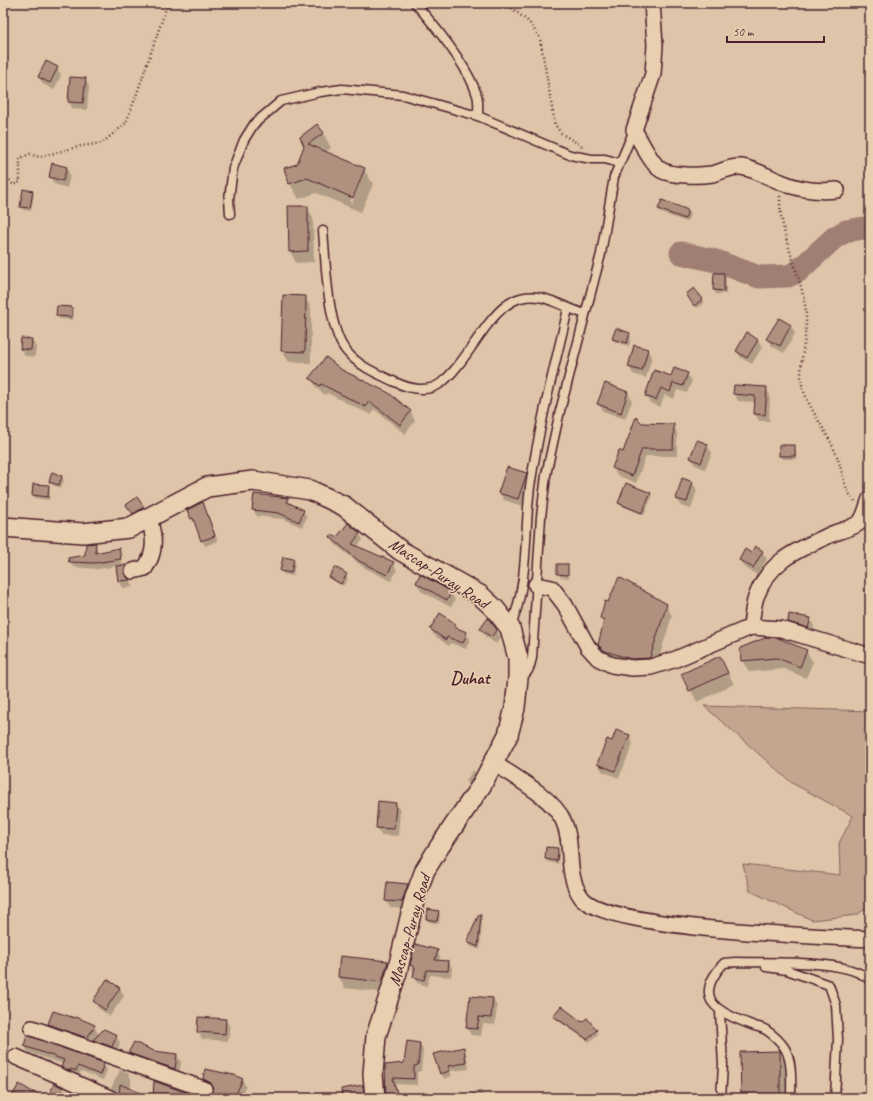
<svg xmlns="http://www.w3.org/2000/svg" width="873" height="1101" viewBox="0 0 873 1101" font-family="Caveat,sans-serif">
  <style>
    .green { fill: #c3a690; stroke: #86625e }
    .shadow { fill: #0003; fill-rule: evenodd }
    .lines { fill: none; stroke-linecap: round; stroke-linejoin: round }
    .river { stroke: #a07e73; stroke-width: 23 }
    .building { fill: #b09180; stroke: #4a1f2b }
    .service-casing { stroke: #4a1f2b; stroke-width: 11 }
    .minor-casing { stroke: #4a1f2b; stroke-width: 18 }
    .tertiary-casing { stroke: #4a1f2b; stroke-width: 22 }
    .path { stroke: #4a1f2b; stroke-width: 2.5; stroke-dasharray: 1 3; stroke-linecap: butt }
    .service { stroke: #e8cfb0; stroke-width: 8 }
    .minor { stroke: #e8cfb0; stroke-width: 15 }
    .tertiary { stroke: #e8cfb0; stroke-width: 19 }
    .labels { text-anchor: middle; stroke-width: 3; stroke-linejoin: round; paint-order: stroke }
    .street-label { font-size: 17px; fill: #4a1f2b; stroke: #e8cfb0 }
    .neighbourhood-label { font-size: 18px; font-weight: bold; fill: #4a1f2b; stroke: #e8cfb0 }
  </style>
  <rect width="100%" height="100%" fill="#dec4a8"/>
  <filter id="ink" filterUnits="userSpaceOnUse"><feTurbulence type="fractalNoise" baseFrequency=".025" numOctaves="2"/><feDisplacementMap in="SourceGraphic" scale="8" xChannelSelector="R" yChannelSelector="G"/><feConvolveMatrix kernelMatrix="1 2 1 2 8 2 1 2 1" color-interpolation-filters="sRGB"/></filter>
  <g filter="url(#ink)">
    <polygon class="green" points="704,706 870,711 870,905 857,915 812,920 750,891 743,864 840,875 839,843 853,816 792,783"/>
    <g class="shadow">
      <polygon points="57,68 61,75 54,90 43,84 39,77"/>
      <polygon points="85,79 89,86 87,110 73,109 69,102"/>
      <path d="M323,133L331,148L325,153L364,169L373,184L361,212L316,193L299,199L290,184L285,169L298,164L305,146ZM360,177H362L352,203L350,202Z"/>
      <polygon points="66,167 70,175 67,188 54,184 50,177"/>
      <polygon points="32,192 34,195 31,211 23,210 21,207"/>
      <polygon points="307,207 313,218 314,262 296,263 290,251"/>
      <polygon points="659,209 688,210 690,214 687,222 661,213"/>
      <polygon points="715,274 724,274 726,278 726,294 716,294 714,290"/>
      <polygon points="283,296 305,297 311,308 311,363 289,362 282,351"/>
      <polygon points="689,298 702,300 704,303 697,308"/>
      <polygon points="72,308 74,311 73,320 59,319 58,316"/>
      <polygon points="791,326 795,333 784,353 772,346 767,339"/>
      <polygon points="629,334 631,337 629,346 615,342 613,339"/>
      <polygon points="32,340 36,347 35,357 25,356 21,349"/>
      <polygon points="758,340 762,347 752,364 741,358 737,351"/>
      <polygon points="648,350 652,357 646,378 633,374 629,366"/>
      <polygon points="341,370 410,411 415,421 405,434 374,409 371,415 327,393 325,395 316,387 311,378"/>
      <polygon points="687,374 692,381 687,393 677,390 674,399 665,395 660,407 650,403 646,395 671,377"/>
      <polygon points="606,385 628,393 632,401 625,419 603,411 598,403"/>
      <polygon points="766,388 770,395 769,421 759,421 755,414 756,402 738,401 734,394"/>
      <polygon points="642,424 673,425 677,432 677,456 646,456 636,483 617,475 613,468"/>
      <polygon points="707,445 712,453 705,469 695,465 691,458"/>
      <polygon points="780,446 795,446 797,459 782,459 780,456"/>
      <polygon points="526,474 530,481 522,506 504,500 499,492"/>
      <polygon points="62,476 64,480 61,488 52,485 50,482"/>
      <polygon points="692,482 697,490 691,509 681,506 677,499"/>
      <polygon points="48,486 50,490 49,500 35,498 33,495"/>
      <polygon points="650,494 652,497 644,515 621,506 619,503"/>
      <polygon points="137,498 145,511 135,516 130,508"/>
      <polygon points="287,499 291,505 303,511 307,517 302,527 283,519 257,516 253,510"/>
      <polygon points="203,503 218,541 205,546 188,510"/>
      <polygon points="348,525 360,534 363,540 357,547 393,563 397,570 391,581 363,567 335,544 331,537 337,539"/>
      <polygon points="95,544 99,553 118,549 123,565 118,566 118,567 126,566 130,574 129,579 133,587 123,588 119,580 117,566 98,569 73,567 70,561 86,556"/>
      <polygon points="755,547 762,552 767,559 757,575 744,567 740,560 751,554"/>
      <polygon points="293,560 295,563 293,576 283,574 281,570"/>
      <polygon points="558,565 567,565 569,578 560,577"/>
      <polygon points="335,569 346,575 348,579 343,586 332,580 331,577"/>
      <polygon points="867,579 870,580 870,594 865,592 863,589"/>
      <polygon points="417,583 451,593 455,600 451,607 421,591"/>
      <polygon points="666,605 672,616 656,668 638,669 605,655 599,645 604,624 601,618"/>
      <polygon points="810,619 814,626 812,635 793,629 789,621"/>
      <polygon points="455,625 458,630 466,633 470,639 466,649 451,643 449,646 434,635 431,629"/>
      <polygon points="481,629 496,630 501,637 496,644 485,636"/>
      <polygon points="806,651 813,662 806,678 784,669 749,672 742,660"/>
      <polygon points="720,658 734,684 697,702 683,675"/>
      <polygon points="629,736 633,744 619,778 602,771 598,764 612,742"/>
      <polygon points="473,770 477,776 471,786 466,781"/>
      <polygon points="396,804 400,811 398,836 381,835 377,828"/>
      <polygon points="557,849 559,852 558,864 548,862 546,859"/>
      <polygon points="407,885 412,892 406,909 390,908 386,900"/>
      <polygon points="438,912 440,915 439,924 429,922 427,919"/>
      <polygon points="480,916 482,919 480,950 470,946 468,942"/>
      <polygon points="437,950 440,957 439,961 449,962 452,968 451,977 430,975 427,986 417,983 411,965"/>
      <polygon points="341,957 388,962 394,973 388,993 345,988 339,977"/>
      <polygon points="120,988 124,996 110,1016 98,1008 94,1001"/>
      <polygon points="493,999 497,1006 495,1025 483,1024 481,1036 471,1035 467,1028"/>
      <polygon points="555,1016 582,1023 596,1030 598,1034 589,1042 557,1020"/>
      <polygon points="76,1018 94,1026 99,1035 116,1036 120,1043 116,1053 98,1047 94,1040 91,1045 54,1031 50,1024"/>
      <polygon points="225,1020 230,1027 228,1041 202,1039 198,1032"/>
      <polygon points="28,1036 104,1064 107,1070 103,1080 81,1071 79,1076 74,1073 73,1075 65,1072 62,1067 63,1064 28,1052 25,1046"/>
      <polygon points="420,1044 423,1050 421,1071 417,1072 417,1085 395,1084 399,1098 387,1098 386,1066 404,1064"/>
      <polygon points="463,1048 466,1053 469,1069 450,1071 452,1076 444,1079 434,1055"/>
      <polygon points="154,1052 177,1055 181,1062 179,1076 133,1060 129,1053"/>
      <polygon points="779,1052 788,1067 788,1098 742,1098"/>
      <polygon points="120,1070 128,1073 131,1079 131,1090 151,1098 119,1098 114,1094 111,1088"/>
      <polygon points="204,1079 242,1080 246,1086 240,1098 210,1098 214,1089 208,1085"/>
      <polygon points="362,1086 367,1098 343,1098"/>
      <polygon points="63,1088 67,1095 65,1098 49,1098"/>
      <polygon points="481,1090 485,1098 457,1098"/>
      <polygon points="186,1093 189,1098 154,1098"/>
    </g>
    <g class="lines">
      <polyline class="river" points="681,253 716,261 759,277 788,276 797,272 834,238 846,231 870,227"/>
    </g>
    <g class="building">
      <polygon points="46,61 58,67 50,83 38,77"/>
      <polygon points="70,77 86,78 83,103 68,102"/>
      <polygon points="317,124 324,133 308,144 365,168 353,198 307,178 289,184 284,168 297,164 304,146 300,137"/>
      <polygon points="52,163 67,167 63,181 49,177"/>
      <polygon points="23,189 33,191 30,208 20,207"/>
      <polygon points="662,200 688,210 685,219 658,209"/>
      <polygon points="288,206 308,206 308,251 289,252"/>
      <polygon points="714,273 724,273 724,291 713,290"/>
      <polygon points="694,288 703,299 694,306 686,294"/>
      <polygon points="283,295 306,296 305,352 281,351"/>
      <polygon points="57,306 72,307 72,317 56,316"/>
      <polygon points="779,318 791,325 780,346 766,339"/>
      <polygon points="616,328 630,333 627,343 612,339"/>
      <polygon points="747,332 758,340 747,358 736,351"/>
      <polygon points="21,338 32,339 31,350 20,349"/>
      <polygon points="634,345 648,349 642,371 628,367"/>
      <polygon points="326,357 342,370 389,393 411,411 400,425 369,401 366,407 321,384 320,386 309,378"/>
      <polygon points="674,368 688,373 683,386 673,383 670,392 661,388 656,400 645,396 654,370 671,376"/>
      <polygon points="605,383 628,392 621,413 597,404"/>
      <polygon points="734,385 767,387 765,415 754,414 755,396 733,394"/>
      <polygon points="636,417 642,423 674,424 673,449 642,449 632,476 612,468 619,450 623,452"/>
      <polygon points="697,440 708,444 701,463 690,458"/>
      <rect x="779" y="445" width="16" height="11"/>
      <polygon points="507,467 527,473 518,499 498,493"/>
      <polygon points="52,472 62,476 59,485 49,482"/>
      <polygon points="682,478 693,482 687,502 676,499"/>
      <polygon points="626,483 651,493 642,513 618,503"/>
      <polygon points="33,484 49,485 48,497 32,495"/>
      <polygon points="254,494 288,498 287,502 304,510 299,522 279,513 252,510"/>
      <polygon points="137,497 144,507 133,514 126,505"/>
      <polygon points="203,502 215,536 201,541 193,518 191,519 187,510"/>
      <polygon points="348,523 360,533 352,544 394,562 387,575 359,561 330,537 331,535 337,537"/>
      <polygon points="96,543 95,553 119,548 121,559 95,563 69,562 68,558 85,555 86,544"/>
      <polygon points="755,546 763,551 753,568 739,560 745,549 751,553"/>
      <polygon points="283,557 294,559 291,573 280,571"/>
      <polygon points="557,564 568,564 568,575 557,574"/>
      <polygon points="126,565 124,574 130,580 118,581 116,566"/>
      <polygon points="335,567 347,574 341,584 329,577"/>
      <polygon points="420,574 452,592 447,600 416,583"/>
      <polygon points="619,577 667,604 650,658 631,659 605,651 598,645 604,620 600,618 605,601 608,602"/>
      <polygon points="440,613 456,624 454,627 467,632 463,643 447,637 446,640 430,629"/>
      <polygon points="789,614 811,618 808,628 788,622"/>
      <polygon points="488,618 497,630 491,637 480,629"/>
      <polygon points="767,637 778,638 807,650 800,667 777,658 741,661 740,648"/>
      <polygon points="720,656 728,673 689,691 681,674"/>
      <polygon points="616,730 630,735 615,771 597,764 607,739 612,741"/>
      <polygon points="378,801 396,803 394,829 376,828"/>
      <polygon points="546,847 558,848 557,861 545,859"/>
      <polygon points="387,882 408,884 402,902 385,901"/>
      <polygon points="428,909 439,911 437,921 426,919"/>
      <polygon points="479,914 481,915 478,947 467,942"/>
      <polygon points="415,944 438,950 435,960 449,961 448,971 427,970 424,980 413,977 415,967 410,965"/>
      <polygon points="340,956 388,961 382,982 338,977"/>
      <polygon points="107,979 120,988 105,1010 93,1001"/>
      <polygon points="470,996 493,998 491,1018 479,1017 477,1029 466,1028"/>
      <polygon points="561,1006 582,1022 587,1018 597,1030 587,1039 553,1016"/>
      <polygon points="53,1011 75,1018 76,1017 95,1025 87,1038 48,1024"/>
      <polygon points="198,1017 226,1019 225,1034 197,1032"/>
      <polygon points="104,1029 117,1035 112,1047 93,1040"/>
      <polygon points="27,1035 104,1063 100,1075 78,1066 76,1071 71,1069 70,1071 61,1067 64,1060 24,1046"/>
      <polygon points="407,1041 420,1043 418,1065 414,1066 414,1079 393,1078 398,1098 386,1098 385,1065 404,1063"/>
      <polygon points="134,1042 154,1051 177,1054 175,1069 128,1053"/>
      <polygon points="464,1047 466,1063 448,1066 450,1071 440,1074 433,1054"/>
      <polygon points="780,1051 780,1098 741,1098 740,1052"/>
      <polygon points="205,1069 234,1075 243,1079 234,1098 210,1098 213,1087 211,1083 203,1079"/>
      <polygon points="154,1081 187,1093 185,1098 153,1098"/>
      <polygon points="54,1083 63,1088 59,1098 48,1098"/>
      <polygon points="19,1084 43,1098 11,1098"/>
      <polygon points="120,1084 152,1098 119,1098"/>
      <polygon points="363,1085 364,1098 342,1098 341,1089"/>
    </g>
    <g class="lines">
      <defs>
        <g id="service">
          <path d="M415,3C435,26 468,66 477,95C479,101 478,110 478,116"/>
          <polyline points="230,214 229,199 233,168 244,140 254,124 281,101 320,92 342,89 403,95 478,116 570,155 592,159 605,159 619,163"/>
          <path d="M323,231C326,262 327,330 347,352C360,367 378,374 395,382C409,389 428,393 441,383C467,363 486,315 513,301C539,288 561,307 585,314"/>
          <path d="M510,628C529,585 524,533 530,487C539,427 554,368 568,309"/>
          <path d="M521,677C529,673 530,666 532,658L541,517L546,475L560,411L601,254L614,177L634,130"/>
          <polyline points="766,967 787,970 829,985 836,1005 838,1039 835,1098"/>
          <polyline points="720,1012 723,1065 721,1098"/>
          <path d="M791,1098C791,1083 793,1060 784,1047C780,1041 772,1034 766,1030C762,1027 756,1027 752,1025C717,1012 691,999 724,963L736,962C765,963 853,958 870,981"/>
        </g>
        <g id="minor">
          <path d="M652,3L655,45L653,74L634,130C640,140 652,165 661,170C671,176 700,176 712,174C723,172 729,166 741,167C755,169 768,177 781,182C799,190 817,192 837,190"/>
          <path d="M133,571L145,568C157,551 154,536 149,517"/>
          <polyline points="536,585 552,588 565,605 588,647 598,658 612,665 632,668 651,667 676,659 751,627 781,629 870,656"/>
          <path d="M751,627C752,617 753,606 756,597C770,559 798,550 832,534C841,530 852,529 860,522C865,517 867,506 870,499"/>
          <path d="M494,763C515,778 551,796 563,820C575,845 564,875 582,898C608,930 822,936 870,939"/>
          <polyline points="32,1028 204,1089 200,1098"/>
          <polyline points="16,1057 110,1098"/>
        </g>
        <polyline id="tertiary" points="3,527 83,533 129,528 207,487 253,481 310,490 344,506 401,551 480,595 495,609 510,628 518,658 518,678 515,708 508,735 481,786 440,846 425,870 415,897 397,972 376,1036 373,1074 375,1098"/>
      </defs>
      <use href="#service" class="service-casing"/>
      <use href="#minor" class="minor-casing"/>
      <use href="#tertiary" class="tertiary-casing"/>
      <g class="path">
        <polyline points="505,3 529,22 540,38 555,125 562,134 584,147"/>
        <polyline points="3,170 13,185 20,182 20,158 30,154 39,157 81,146 102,143 126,123 135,99 168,3"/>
        <path d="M780,196C779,234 799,268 805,305C809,329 801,352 801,377C801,399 828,432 836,454C843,470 842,487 855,501"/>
      </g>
      <use href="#service" class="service"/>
      <use href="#minor" class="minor"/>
      <use href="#tertiary" class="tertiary"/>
    </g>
  </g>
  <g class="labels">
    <g class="street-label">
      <text transform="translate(439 573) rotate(33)" y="6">Mascap-Puray Road</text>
      <text transform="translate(409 930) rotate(-74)" y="6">Mascap-Puray Road</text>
    </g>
    <g class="neighbourhood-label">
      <text x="470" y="684">Duhat</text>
    </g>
  </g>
  <rect width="873" height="1101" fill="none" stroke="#e8cfb0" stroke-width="16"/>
  <rect x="8" y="8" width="857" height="1085" fill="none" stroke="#4a1f2b" stroke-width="1.5" filter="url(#ink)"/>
  <path d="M727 36v6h97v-6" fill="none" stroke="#4a1f2b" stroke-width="2"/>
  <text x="733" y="36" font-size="12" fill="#4a1f2b" stroke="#e8cfb0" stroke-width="3" paint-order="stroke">50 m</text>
</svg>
